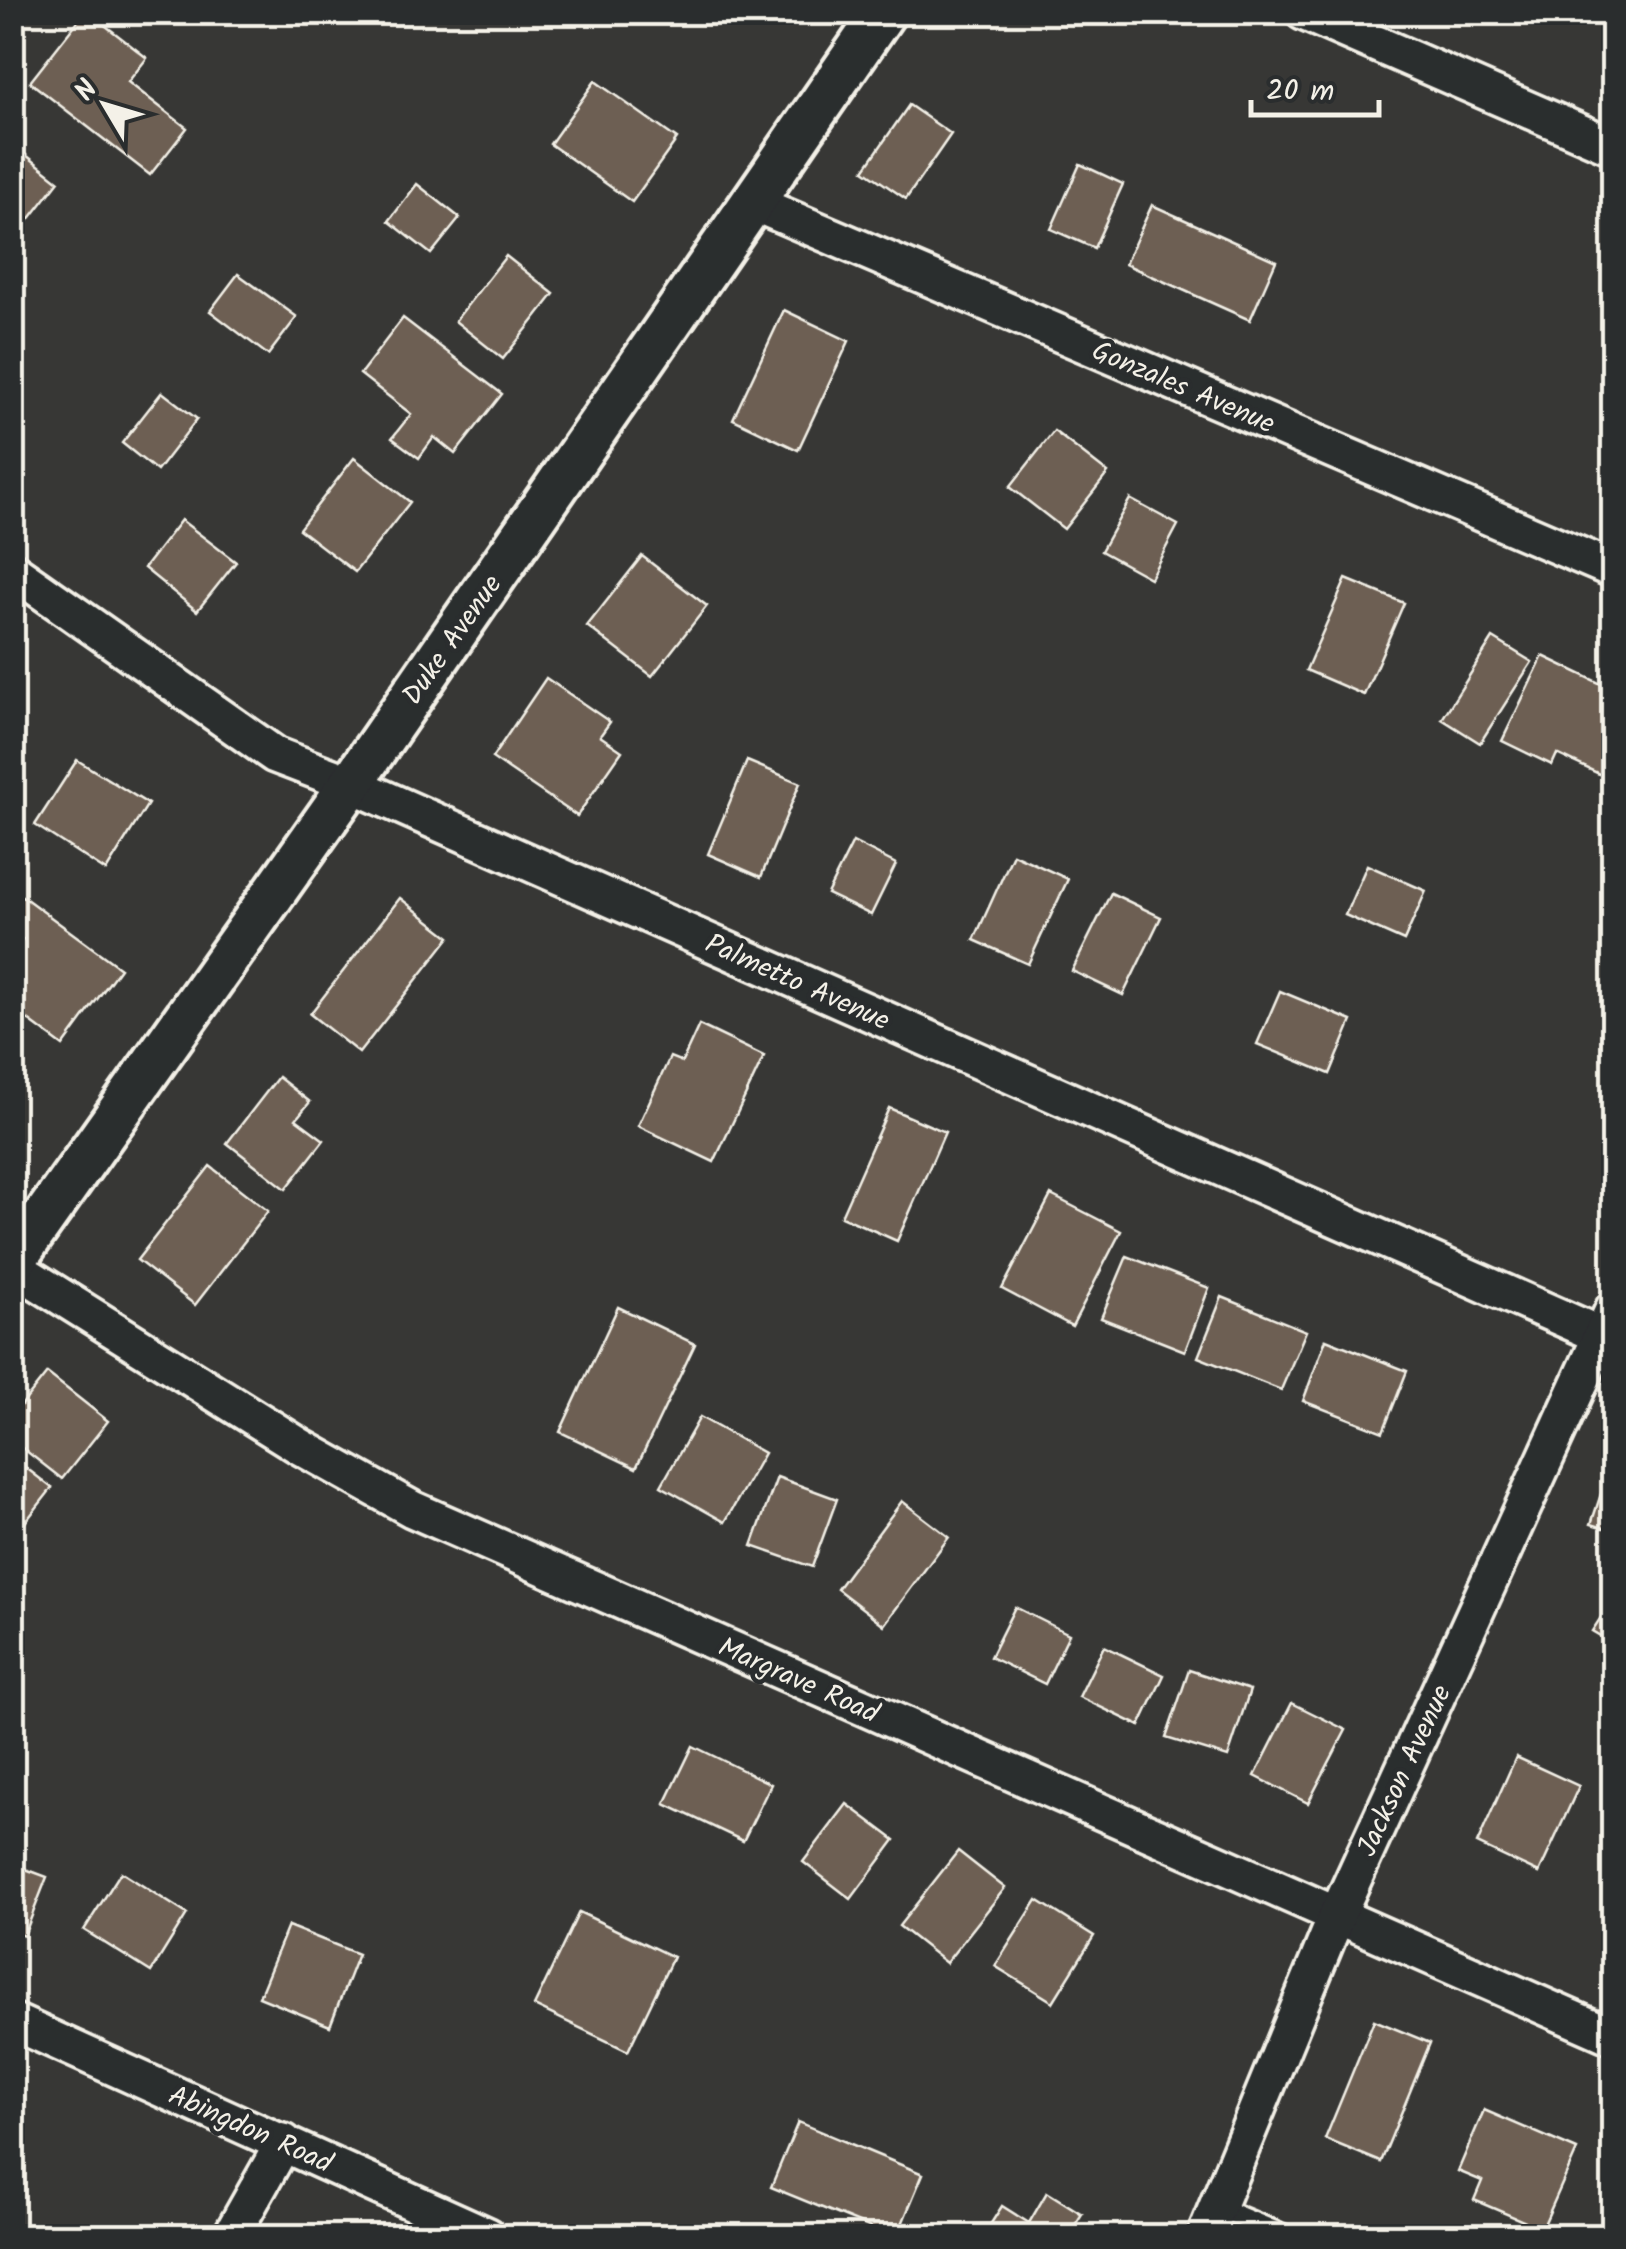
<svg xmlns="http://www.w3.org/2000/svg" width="1626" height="2249" viewBox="0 0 1626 2249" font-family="Kalam,sans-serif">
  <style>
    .building { fill: #6d5f53; stroke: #f4f1e8; stroke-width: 2.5 }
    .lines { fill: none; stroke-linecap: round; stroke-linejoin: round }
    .service-casing { stroke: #f4f1e8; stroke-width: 25 }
    .minor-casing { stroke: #f4f1e8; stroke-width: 42 }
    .tertiary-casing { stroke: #f4f1e8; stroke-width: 50 }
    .service { stroke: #2a2d2e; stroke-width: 18 }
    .minor { stroke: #2a2d2e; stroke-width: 35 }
    .tertiary { stroke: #2a2d2e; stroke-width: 42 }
    .labels { text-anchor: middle; stroke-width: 9; stroke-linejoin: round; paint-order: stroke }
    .street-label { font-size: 28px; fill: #f4f1e8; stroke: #2a2d2e }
  </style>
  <rect width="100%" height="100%" fill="#373735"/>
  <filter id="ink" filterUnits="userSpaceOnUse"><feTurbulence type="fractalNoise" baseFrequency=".01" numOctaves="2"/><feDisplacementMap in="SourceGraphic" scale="20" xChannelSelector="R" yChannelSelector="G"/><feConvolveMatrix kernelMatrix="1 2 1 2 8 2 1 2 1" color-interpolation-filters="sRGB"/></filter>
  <g filter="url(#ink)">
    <g class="building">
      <polygon points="85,12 88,12 147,58 128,82 187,128 150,175 30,82"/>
      <polygon points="595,81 677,139 632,202 550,144"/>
      <polygon points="909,105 951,134 906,199 864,170"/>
      <polygon points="12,144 59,181 18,234 12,229"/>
      <polygon points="1080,164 1123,184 1094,248 1051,229"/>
      <polygon points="417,184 460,218 431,254 389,221"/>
      <polygon points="1152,205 1276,261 1250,320 1125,264"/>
      <polygon points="506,256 554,294 503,359 455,321"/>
      <polygon points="238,274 297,317 268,355 210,311"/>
      <polygon points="784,310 849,341 798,450 733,419"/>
      <polygon points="403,318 502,394 455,454 434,437 419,458 392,438 411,414 360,374"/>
      <polygon points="162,392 197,419 157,471 122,443"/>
      <polygon points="1054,431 1108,473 1064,529 1010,487"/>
      <polygon points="354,458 410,502 355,572 299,529"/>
      <polygon points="1130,499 1178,525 1150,578 1101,551"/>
      <polygon points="181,520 236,562 197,611 144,568"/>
      <polygon points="642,556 707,606 652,676 587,626"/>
      <polygon points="1346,579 1404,603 1364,695 1306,670"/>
      <polygon points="1493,638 1532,662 1480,743 1442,719"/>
      <polygon points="1543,656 1614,690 1614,781 1557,754 1552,765 1502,741"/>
      <polygon points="546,678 610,722 600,736 622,751 577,816 492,758"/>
      <polygon points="77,760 148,804 106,871 35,825"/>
      <polygon points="747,761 800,783 761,877 708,854"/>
      <polygon points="853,842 896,864 871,915 827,894"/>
      <polygon points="1013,854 1068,879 1028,964 974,940"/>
      <polygon points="1367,865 1426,891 1404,941 1345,915"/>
      <polygon points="1111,893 1161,917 1123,995 1072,971"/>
      <polygon points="22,896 120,968 63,1046 12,1008 12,954 23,939 12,932 12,909"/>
      <polygon points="400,898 450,937 359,1053 310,1014"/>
      <polygon points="1280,991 1352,1021 1330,1074 1257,1044"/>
      <polygon points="699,1025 764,1056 714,1162 638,1126 670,1057 682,1062"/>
      <polygon points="278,1077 310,1102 296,1119 324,1140 286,1189 227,1143"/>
      <polygon points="889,1108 945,1132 897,1241 841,1216"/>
      <polygon points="210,1166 268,1211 195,1305 137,1260"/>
      <polygon points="1051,1195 1121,1231 1072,1326 1002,1289"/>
      <polygon points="1127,1256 1209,1288 1185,1351 1101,1318"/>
      <polygon points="1222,1297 1306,1331 1281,1390 1198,1357"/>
      <polygon points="618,1307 695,1344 636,1468 560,1432"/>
      <polygon points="1326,1339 1407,1371 1383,1432 1303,1401"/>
      <polygon points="47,1373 108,1421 62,1479 12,1440 12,1417"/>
      <polygon points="700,1417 764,1453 725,1522 661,1486"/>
      <polygon points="1614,1455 1614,1531 1591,1524"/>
      <polygon points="12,1457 52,1488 12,1539"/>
      <polygon points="777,1477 837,1499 812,1567 752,1546"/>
      <polygon points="902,1501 949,1537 884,1625 837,1589"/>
      <polygon points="1613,1599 1614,1599 1614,1644 1592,1631"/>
      <polygon points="1015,1607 1069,1634 1045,1684 990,1657"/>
      <polygon points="1104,1646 1164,1675 1140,1726 1079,1697"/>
      <polygon points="1189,1670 1250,1690 1228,1757 1166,1738"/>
      <polygon points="1292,1703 1346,1730 1308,1803 1255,1776"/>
      <polygon points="693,1746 771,1784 743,1841 665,1804"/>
      <polygon points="1516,1757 1579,1786 1539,1873 1477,1844"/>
      <polygon points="847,1804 895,1840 851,1899 803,1862"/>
      <polygon points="958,1851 1005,1888 946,1963 899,1926"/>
      <polygon points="12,1864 47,1877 24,1936 12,1932"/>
      <polygon points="121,1872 187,1914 151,1972 84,1930"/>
      <polygon points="1037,1900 1094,1936 1053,2002 995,1966"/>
      <polygon points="579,1912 673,1957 628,2051 534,2006"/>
      <polygon points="288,1926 358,1954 330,2026 259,1997"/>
      <polygon points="1374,2020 1430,2043 1381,2162 1325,2139"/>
      <polygon points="1484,2110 1577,2150 1542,2229 1474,2200 1482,2181 1458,2171"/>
      <polygon points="798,2122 923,2174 897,2236 891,2236 771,2187"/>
      <polygon points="1047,2192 1082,2214 1068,2236 983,2236 1002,2206 1029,2223"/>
    </g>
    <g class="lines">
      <defs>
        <polyline id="service" points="1217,2207 1287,2236"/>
        <g id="minor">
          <polyline points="1303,12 1614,147"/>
          <polyline points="754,203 1614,570"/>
          <polyline points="12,570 275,755 351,784 1614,1341"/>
          <polyline points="12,1266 301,1447 412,1509 1614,2037"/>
          <polyline points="12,2021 488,2236"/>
          <polyline points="231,2236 284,2142"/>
          <polyline points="1205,2236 1337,1915 1614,1308"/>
        </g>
        <polyline id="tertiary" points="12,1263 351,784 884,12"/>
      </defs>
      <use href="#service" class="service-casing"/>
      <use href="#minor" class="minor-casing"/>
      <use href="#tertiary" class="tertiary-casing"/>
      <use href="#service" class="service"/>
      <use href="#minor" class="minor"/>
      <use href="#tertiary" class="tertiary"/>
    </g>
  </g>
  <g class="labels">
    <g class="street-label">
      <text transform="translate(1184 386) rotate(23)" y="10">Gonzales Avenue</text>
      <text transform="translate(451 639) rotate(-55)" y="10">Duke Avenue</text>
      <text transform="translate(798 981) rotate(24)" y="10">Palmetto Avenue</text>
      <text transform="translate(799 1679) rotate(24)" y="10">Margrave Road</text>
      <text transform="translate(1403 1770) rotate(-65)" y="10">Jackson Avenue</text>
      <text transform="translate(251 2128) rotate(24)" y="10">Abingdon Road</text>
    </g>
  </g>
  <rect width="1626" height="2249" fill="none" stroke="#2a2d2e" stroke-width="50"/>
  <rect x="25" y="25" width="1576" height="2199" fill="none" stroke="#f4f1e8" stroke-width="4" filter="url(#ink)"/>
  <g transform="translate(105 105) rotate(308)" stroke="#2a2d2e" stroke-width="8" paint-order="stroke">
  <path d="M0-8L18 38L0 25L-18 38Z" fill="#f4f1e8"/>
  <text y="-15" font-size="28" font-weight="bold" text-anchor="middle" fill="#f4f1e8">N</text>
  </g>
  <path d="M1251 100v15h128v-15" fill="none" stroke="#f4f1e8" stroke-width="5"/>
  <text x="1266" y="100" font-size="30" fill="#f4f1e8" stroke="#2a2d2e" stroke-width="8" paint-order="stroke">20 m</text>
</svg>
